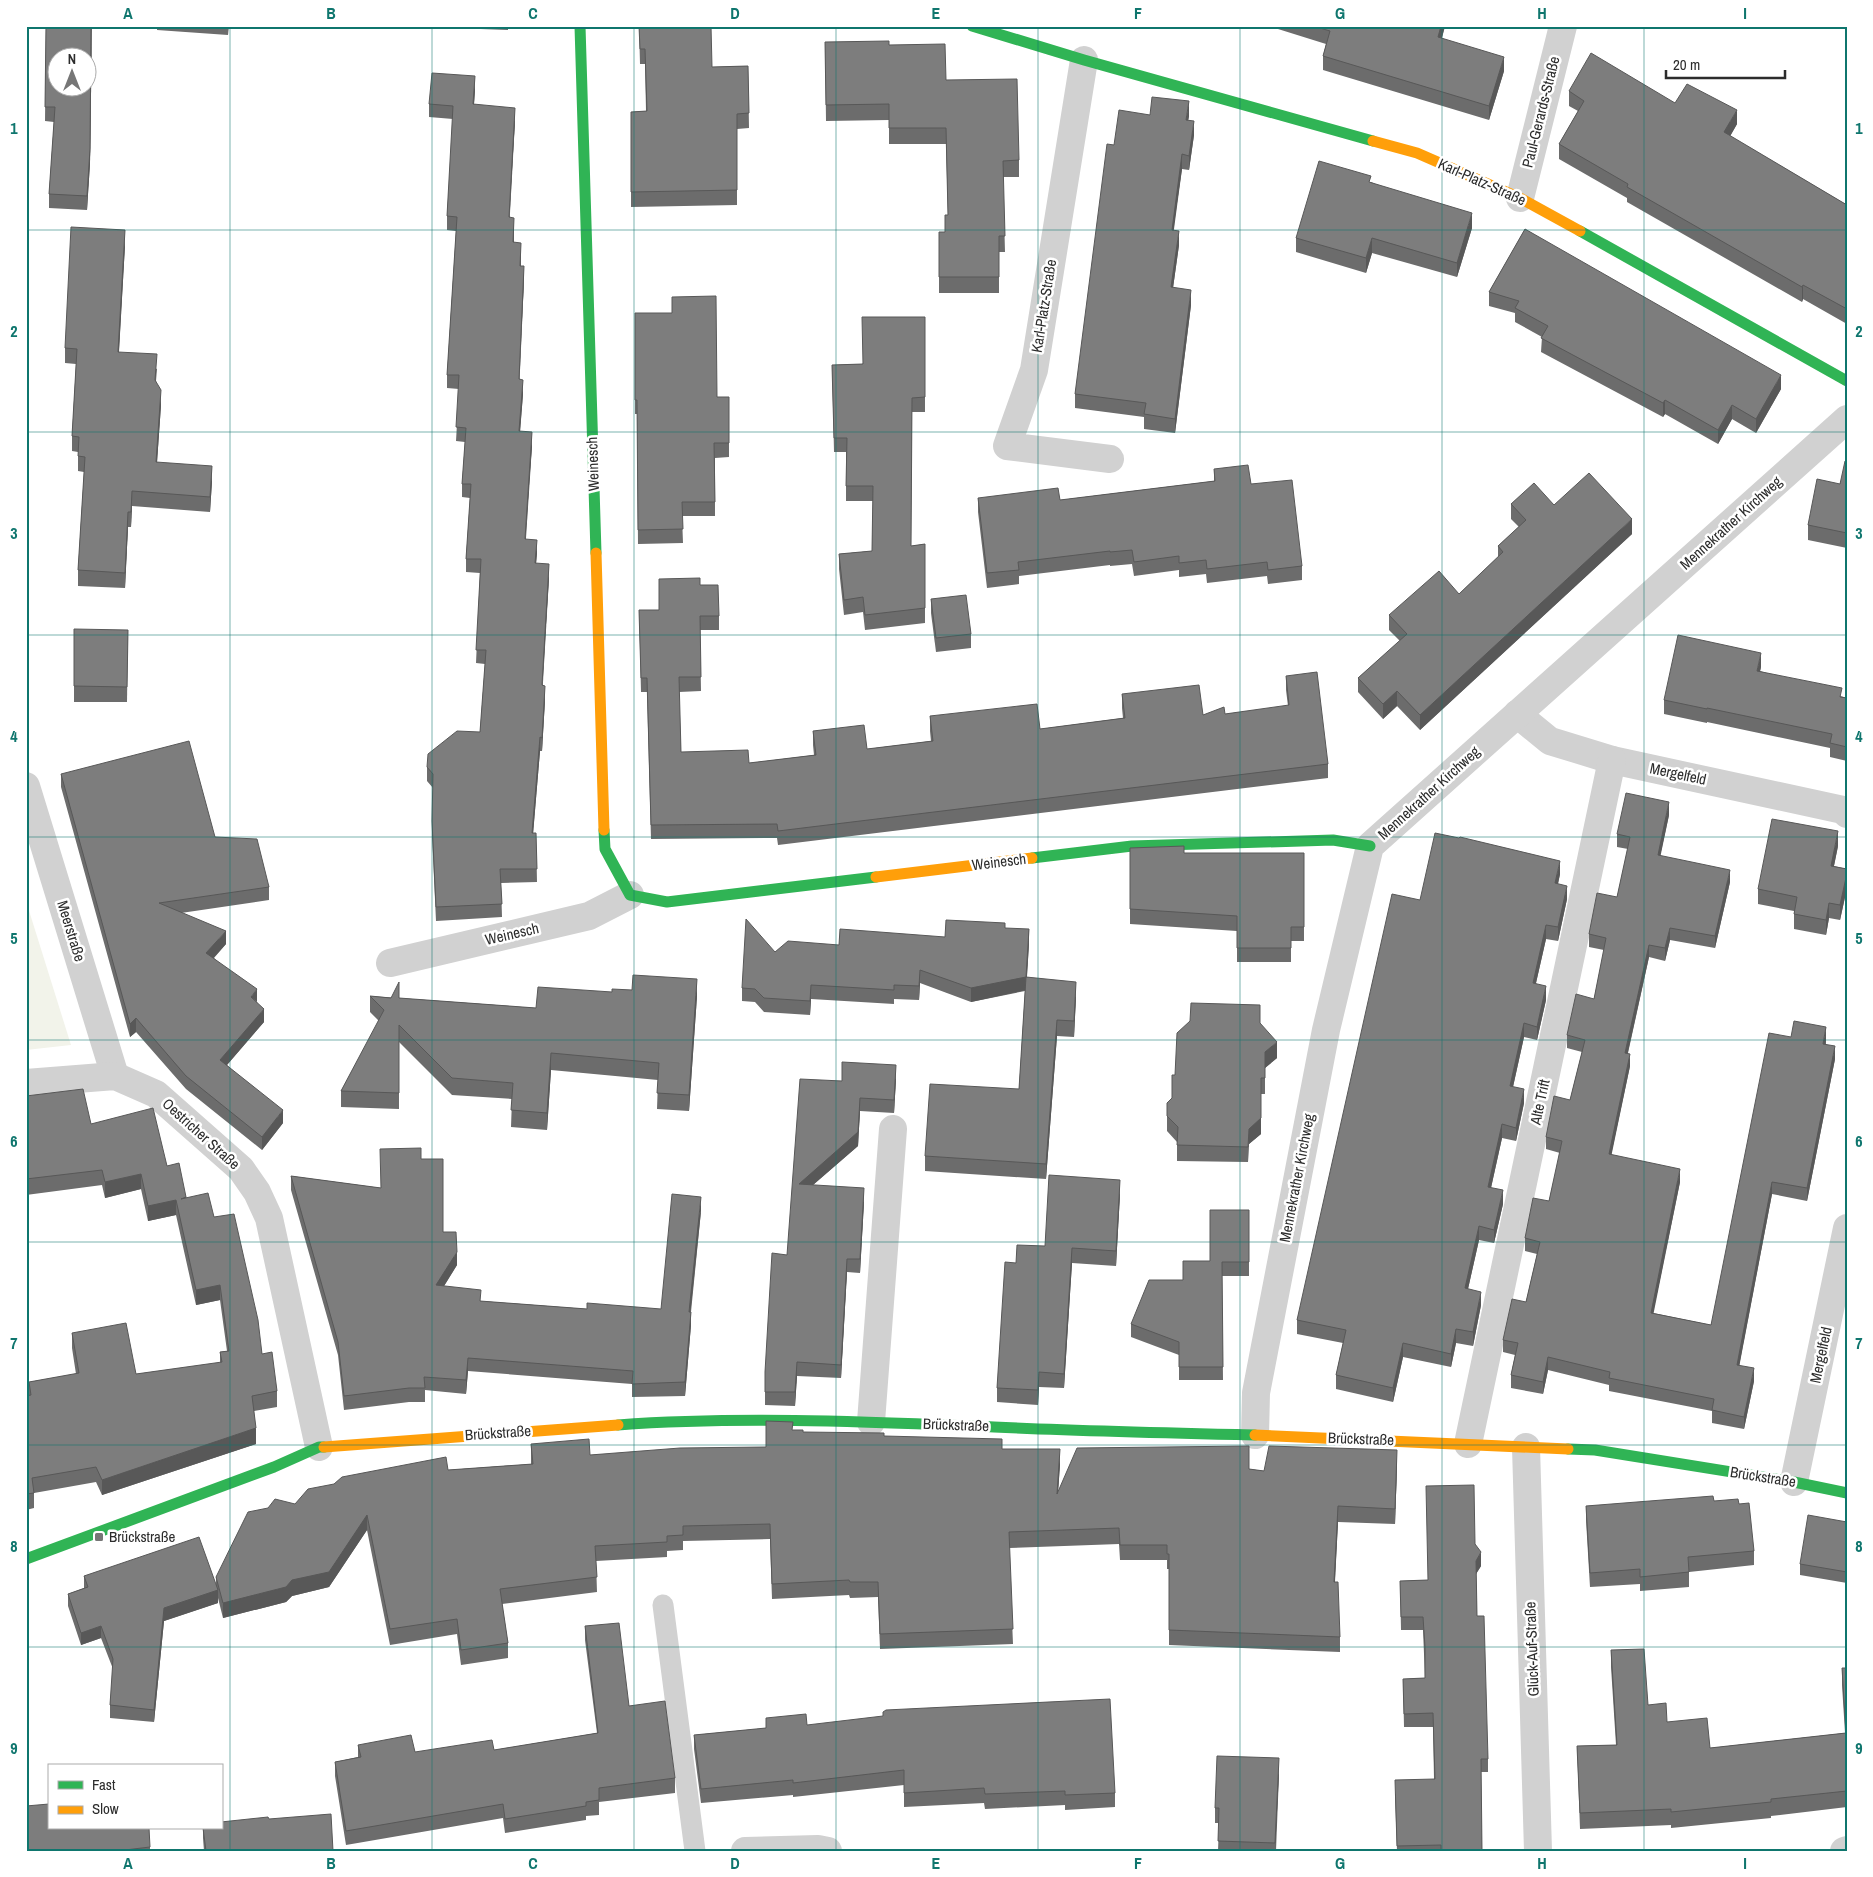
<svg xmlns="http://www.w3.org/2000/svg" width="1873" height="1877" viewBox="0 0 1873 1877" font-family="'Archivo Narrow',sans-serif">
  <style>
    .green { fill: #f2f3ea }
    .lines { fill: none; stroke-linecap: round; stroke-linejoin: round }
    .lane { stroke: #d1d1d1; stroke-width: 21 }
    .street { stroke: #d1d1d1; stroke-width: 28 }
    .fast { stroke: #30b455; stroke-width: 11 }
    .slow { stroke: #ff9f0a; stroke-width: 11 }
    .wall { fill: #6c6c6c }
    .shaded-wall { fill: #585858 }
    .building { fill: #7d7d7d; stroke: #585858; fill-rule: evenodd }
    .grid { fill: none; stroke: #0f766e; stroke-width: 1; stroke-opacity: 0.55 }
    .poi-dot { fill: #767676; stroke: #fff; stroke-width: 2 }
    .labels { text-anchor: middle; stroke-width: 5; stroke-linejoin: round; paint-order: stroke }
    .street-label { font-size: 15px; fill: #2c2c2c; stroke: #fff }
    .poi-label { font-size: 15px; fill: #2c2c2c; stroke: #fff; text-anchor: start }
    .neatline { fill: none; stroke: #0f766e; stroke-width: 2 }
    .grid-label { font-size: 16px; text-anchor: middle; font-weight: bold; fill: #0f766e }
  </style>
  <rect width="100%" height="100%" fill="#fff"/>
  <polygon class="green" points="26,901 71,1045 26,1050"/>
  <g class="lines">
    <polyline class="lane" points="663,1605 695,1851"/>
    <g class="street">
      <polyline points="1084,60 1034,370 1007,446 1110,459"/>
      <polyline points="1520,198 1563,26"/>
      <polyline points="1517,714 1550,741 1612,760 1843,810 1847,814"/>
      <polyline points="26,786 115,1076"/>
      <polyline points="390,963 589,916 630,895"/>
      <polyline points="26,1083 115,1076 156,1094 241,1169 257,1192 269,1218 319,1447"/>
      <polyline points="871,1422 893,1129"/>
      <polyline points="1255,1435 1256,1393 1326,1030 1370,846 1847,419"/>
      <polyline points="1468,1444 1612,760"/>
      <polyline points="1526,1447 1538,1851"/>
      <polyline points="1794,1482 1847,1228"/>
      <polyline points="745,1851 818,1849 828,1851"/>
      <polyline points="1844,1851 1847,1850"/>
    </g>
    <g class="fast">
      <polyline points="580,26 596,553"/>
      <polyline points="972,26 1084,60 1373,141"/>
      <polyline points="1580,231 1847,381"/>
      <polyline points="604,830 605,849 630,895 667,902 876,877"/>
      <polyline points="1032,858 1132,846 1333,840 1370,846"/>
      <path d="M618,1425C743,1416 869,1422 994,1427C1081,1431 1168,1433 1255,1435"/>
      <polyline points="1568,1449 1595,1450 1794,1482 1847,1493"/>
      <polyline points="26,1559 274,1467 319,1447 324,1447"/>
    </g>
    <g class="slow">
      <polyline points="1373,141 1417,153 1520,198 1580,231"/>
      <polyline points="596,553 604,830"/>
      <polyline points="876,877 1032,858"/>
      <polyline points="1255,1435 1568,1449"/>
      <polyline points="324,1447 618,1425"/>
    </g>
  </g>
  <g class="wall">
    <polygon points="46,26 92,26 90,163 87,210 49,208 49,194 54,122 45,121"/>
    <polygon points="157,26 229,26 228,35 157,30"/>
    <polygon points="398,26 508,26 508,30"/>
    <polygon points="639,26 712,67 748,66 749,128 737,129 737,205 631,207 631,112 646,111 645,64 640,64"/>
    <polygon points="1268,26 1445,26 1442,38 1504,71 1489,120 1323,70 1323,56 1326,44"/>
    <polygon points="825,42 889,45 946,80 1019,160 1019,177 1003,177 1005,252 999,252 999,293 939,293 939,232 945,232 948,215 946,144 889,144 889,120 826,121"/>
    <polygon points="475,90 474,104 515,121 509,217 514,231 514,242 521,256 521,266 524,280 519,379 523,394 520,431 532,446 525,539 537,553 536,563 549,578 542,686 545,700 542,751 540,751 533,833 536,833 537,882 501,883 502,917 436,921 432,835 433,788 427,781 427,767 480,732 485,664 476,663 480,573 466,572 466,559 470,498 462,497 462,484 465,442 456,441 459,389 447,388 447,375 456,231 447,230 447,216 453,119 429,117 429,104"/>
    <polygon points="1569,91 1675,103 1737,124 1730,136 1847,205 1847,324 1803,299 1802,302 1627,202 1627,198 1559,159 1559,144 1578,111 1569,106"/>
    <polygon points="1150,115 1189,116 1188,120 1194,135 1189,170 1182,169 1173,230 1179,245 1173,288 1191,305 1175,433 1144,429 1144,417 1075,408 1075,394 1114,145"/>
    <polygon points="1371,182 1472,228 1457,277 1372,253 1366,273 1296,252 1296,238"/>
    <polygon points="1525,229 1781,389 1756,433 1732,419 1718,444 1665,414 1663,417 1541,352 1542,337 1515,322 1515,313 1489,306 1489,292"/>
    <polygon points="125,245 119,352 157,369 156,381 161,405 157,462 212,481 210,512 132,506 131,527 128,527 125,588 78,586 78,570 84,472 78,471 78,452 72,451 72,436 76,364 65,363 65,348"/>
    <polygon points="635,313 717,397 729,397 729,457 715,458 715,516 682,516 683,543 638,544 637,414 635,414"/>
    <polygon points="925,317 925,412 912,412 911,546 925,544 925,623 865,630 863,612 844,615 839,569 839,554 872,551 873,501 846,501 846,452 834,452 832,365 862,364"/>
    <polygon points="1847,462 1847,548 1808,540 1808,525 1840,484"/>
    <polygon points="1214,469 1251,484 1302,566 1302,580 1268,584 1267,576 1207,583 1206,574 1179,577 1179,570 1134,576 1132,564 1110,566 1110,565 1019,576 1019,584 987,588 978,512 978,498 1060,500 1214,481"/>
    <polygon points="1511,504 1554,505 1632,534 1420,730 1397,706 1383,719 1358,692 1358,678 1400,641 1389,630 1389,615 1459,594 1498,557 1498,546 1519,527 1511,519"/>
    <polygon points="931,599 971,634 971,648 936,652 931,613"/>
    <polygon points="639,610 659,610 719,616 719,630 700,630 701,691 679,692 681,752 749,763 814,755 813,745 813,731 867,749 931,741 930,731 930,716 1040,729 1123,718 1122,708 1122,694 1203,715 1225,714 1288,706 1286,690 1286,676 1328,764 1328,778 778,845 777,838 651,839 647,692 641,692"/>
    <polygon points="128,630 127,702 74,702 74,686"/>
    <polygon points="1761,667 1760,671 1847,698 1847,761 1830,757 1830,748 1707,722 1707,723 1664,714 1664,700"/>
    <polygon points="61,774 215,837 269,887 269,900 181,913 226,944 214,958 257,1002 264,1022 227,1065 283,1123 262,1150 186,1089 136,1032 130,1037 61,787"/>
    <polygon points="1669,815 1660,856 1730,882 1715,948 1670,940 1665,961 1649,957 1628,1053 1630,1066 1611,1155 1680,1182 1653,1313 1711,1325 1791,1037 1826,1040 1826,1044 1835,1059 1807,1201 1772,1194 1739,1366 1754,1381 1744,1429 1712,1423 1712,1411 1609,1391 1609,1385 1548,1370 1543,1394 1511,1388 1511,1375 1515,1355 1503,1352 1503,1340 1526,1302 1537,1254 1525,1251 1525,1238 1549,1201 1560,1153 1546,1149 1546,1137 1570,1100 1582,1052 1567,1048 1567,1035 1594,999 1604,950 1589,947 1589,934 1617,897 1628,849 1617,847 1617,834"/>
    <polygon points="1838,846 1834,866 1847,869 1847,888 1840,920 1829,918 1826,935 1794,929 1794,911 1758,904 1758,889"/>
    <polygon points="1130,848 1184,853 1304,853 1304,941 1291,941 1291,962 1237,962 1237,931 1130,924"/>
    <polygon points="1560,874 1558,884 1567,899 1558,941 1546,939 1536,983 1546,1000 1537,1040 1524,1037 1513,1087 1524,1103 1516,1141 1502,1138 1491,1188 1503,1204 1494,1243 1479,1240 1468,1289 1481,1305 1473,1346 1456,1343 1451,1367 1403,1357 1393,1402 1336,1389 1336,1375 1343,1343 1297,1334 1297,1320 1420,900"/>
    <polygon points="1005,928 1029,943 1027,977 1076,997 1074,1037 1057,1036 1046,1179 925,1171 925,1156 1019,1089 1025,991 971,1002 920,983 919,1000 894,999 894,1004 811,999 810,1015 764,1012 755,1002 742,1001 742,988 775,952 839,945 945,937"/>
    <polygon points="612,992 697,996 689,1111 657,1109 658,1080 551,1070 547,1130 511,1127 512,1099 452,1095 399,1042 399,1109 341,1107 341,1091 379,1021 370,1012 370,996 536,1008"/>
    <polygon points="1190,1021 1260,1023 1277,1058 1265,1068 1265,1094 1261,1094 1261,1134 1249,1144 1248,1162 1177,1161 1177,1142 1167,1131 1167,1103 1172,1098 1175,1075"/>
    <polygon points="896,1079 894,1113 860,1111 858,1146 813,1185 864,1202 860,1273 847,1272 841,1378 797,1376 795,1406 765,1405 765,1372 787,1255 842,1081"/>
    <polygon points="26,1096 91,1124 167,1166 186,1197 214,1217 262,1354 277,1391 277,1407 254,1411 256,1444 102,1495 96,1482 34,1493 34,1508 26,1510 26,1396 29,1395 29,1382 76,1374 72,1348 72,1333 136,1374 220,1363 220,1352 227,1351 220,1300 196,1305 176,1215 148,1221 141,1189 105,1198 102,1185 26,1195"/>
    <polygon points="421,1159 443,1232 457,1265 444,1286 481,1301 587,1309 661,1309 701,1211 691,1312 691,1325 685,1396 632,1397 632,1384 468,1371 466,1394 425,1390 425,1402 409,1402 344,1410 338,1355 291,1190 291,1176 381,1188"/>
    <polygon points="1120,1194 1116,1266 1072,1263 1064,1388 1039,1387 1038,1405 997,1402 997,1388 1016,1263 1045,1246"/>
    <polygon points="1249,1210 1249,1276 1222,1276 1223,1380 1179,1380 1179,1355 1131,1337 1131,1324 1183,1280 1210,1261"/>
    <polygon points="1847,1410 1847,1432 1845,1431 1845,1416"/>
    <polygon points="793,1430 803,1432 884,1436 1002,1449 1060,1464 1058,1492 1249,1469 1264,1471 1397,1466 1395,1524 1338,1522 1335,1582 1340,1637 1340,1652 1169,1645 1169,1569 1167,1569 1167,1560 1120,1560 1119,1544 1009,1548 1013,1644 880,1649 878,1597 850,1598 849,1595 772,1599 770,1539 683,1541 683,1550 667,1551 667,1557 596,1561 597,1592 502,1604 508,1643 508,1658 461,1665 457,1634 390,1645 367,1530 329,1587 292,1596 286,1602 223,1618 218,1598 218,1603 164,1621 154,1722 110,1718 110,1705 113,1669 101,1638 81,1645 68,1606 68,1594 84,1588 84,1576 216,1586 216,1577 295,1504 448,1470 531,1464 531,1444 590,1455 766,1447"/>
    <polygon points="1714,1501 1739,1504 1754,1551 1754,1565 1689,1572 1689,1587 1640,1591 1640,1584 1590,1587 1586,1520 1586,1506"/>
    <polygon points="1847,1522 1847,1583 1800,1575 1800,1564"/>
    <polygon points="1475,1544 1481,1566 1476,1574 1477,1616 1488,1759 1488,1772 1481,1772 1482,1851 1397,1851 1395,1794 1434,1779 1433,1727 1404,1727 1403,1679 1425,1678 1423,1630 1401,1630 1400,1581 1428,1580"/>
    <polygon points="585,1626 629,1706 675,1778 675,1793 599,1802 599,1815 586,1816 586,1820 505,1833 503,1818 346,1845 335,1776 335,1762 358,1757 358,1745 415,1752 494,1750 597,1733 585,1640"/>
    <polygon points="1611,1650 1648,1705 1667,1722 1710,1748 1845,1733 1842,1685 1842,1668 1847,1668 1847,1807 1771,1816 1771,1818 1671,1828 1671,1825 1580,1829 1577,1746 1616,1745 1611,1667"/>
    <polygon points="766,1718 807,1725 1115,1793 1115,1807 1065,1810 1065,1805 985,1809 984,1803 904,1807 904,1785 793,1797 793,1795 701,1803 694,1749 694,1735 766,1728"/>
    <polygon points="1279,1774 1276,1851 1218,1851 1219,1823 1215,1823 1215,1808"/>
    <polygon points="269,1819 333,1851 204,1851 203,1838 203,1828 221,1828"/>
    <polygon points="150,1847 150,1851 26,1851"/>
  </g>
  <g class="shaded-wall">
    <polygon points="92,26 90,163 87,210 87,196"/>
    <polygon points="1441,26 1445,26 1438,51 1438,37"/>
    <polygon points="1504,57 1504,71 1489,120 1489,106"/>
    <polygon points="475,76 475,90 473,118 473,104"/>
    <polygon points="1189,101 1189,116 1186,134 1186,120"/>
    <polygon points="515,108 515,121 509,231 509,217"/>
    <polygon points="1737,110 1737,124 1724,147 1724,132"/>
    <polygon points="1194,121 1194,135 1189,170 1189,156"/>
    <polygon points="1182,154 1182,169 1172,244 1172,230"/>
    <polygon points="1472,213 1472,228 1457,277 1457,263"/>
    <polygon points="514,218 514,231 513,256 513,242"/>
    <polygon points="125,230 125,245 118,367 118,352"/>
    <polygon points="1179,231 1179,245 1171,302 1171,287"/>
    <polygon points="1372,238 1372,253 1366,273 1366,258"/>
    <polygon points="521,243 521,256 520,279 520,266"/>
    <polygon points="524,266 524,280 519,393 519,379"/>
    <polygon points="1803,285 1803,299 1802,302 1802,287"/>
    <polygon points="1191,290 1191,305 1175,433 1175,419"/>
    <polygon points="1781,375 1781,389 1756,433 1756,419"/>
    <polygon points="523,380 523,394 519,445 519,431"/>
    <polygon points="161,390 161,405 156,477 156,462"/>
    <polygon points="1665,400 1665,414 1663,417 1663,403"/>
    <polygon points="1732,405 1732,419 1718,444 1718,430"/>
    <polygon points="532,432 532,446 525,553 525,539"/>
    <polygon points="212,466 212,481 210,512 210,497"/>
    <polygon points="132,491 132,506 131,527 131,512"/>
    <polygon points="128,512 128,527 125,588 125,573"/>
    <polygon points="1632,519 1632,534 1420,730 1420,715"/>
    <polygon points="537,540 537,553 535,576 535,563"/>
    <polygon points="549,564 549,578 542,699 542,685"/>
    <polygon points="1761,653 1761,667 1757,685 1757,671"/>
    <polygon points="545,686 545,700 542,751 542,738"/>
    <polygon points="1397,691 1397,706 1383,719 1383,704"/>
    <polygon points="540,737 540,751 532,847 532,833"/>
    <polygon points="1669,802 1669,815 1658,868 1658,855"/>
    <polygon points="1838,831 1838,846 1831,880 1831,866"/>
    <polygon points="1560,861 1560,874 1555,897 1555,883"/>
    <polygon points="1730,870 1730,882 1715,948 1715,936"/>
    <polygon points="1847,873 1847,888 1840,920 1840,905"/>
    <polygon points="1567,886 1567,899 1558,941 1558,927"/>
    <polygon points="1829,903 1829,918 1826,935 1826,920"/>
    <polygon points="1546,925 1546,939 1533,996 1533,983"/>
    <polygon points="1670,928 1670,940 1665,961 1665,948"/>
    <polygon points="1029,929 1029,943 1026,990 971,1002 971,988"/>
    <polygon points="226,931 226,944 206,966 206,953"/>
    <polygon points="1649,945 1649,957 1625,1065 1625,1053"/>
    <polygon points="920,970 920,983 919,1000 919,986"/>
    <polygon points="697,979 697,996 689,1111 689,1095"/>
    <polygon points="1076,982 1076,997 1074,1037 1074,1021"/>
    <polygon points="811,985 811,999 810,1015 810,1001"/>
    <polygon points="1546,986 1546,1000 1537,1040 1537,1027"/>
    <polygon points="257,989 257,1002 251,997"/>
    <polygon points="264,1009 264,1022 220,1073 220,1060"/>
    <polygon points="136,1018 136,1032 130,1037 130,1024"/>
    <polygon points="1057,1020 1057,1036 1046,1179 1046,1164"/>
    <polygon points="1524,1023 1524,1037 1510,1100 1510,1086"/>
    <polygon points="1826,1027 1826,1040 1823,1057 1823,1044"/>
    <polygon points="1277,1042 1277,1058 1265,1068 1265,1094 1265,1052"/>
    <polygon points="1835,1046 1835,1059 1807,1201 1807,1188"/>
    <polygon points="551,1053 551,1070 547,1130 547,1113"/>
    <polygon points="1630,1054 1630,1066 1609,1167 1609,1154"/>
    <polygon points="896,1065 896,1079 894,1113 894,1100"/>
    <polygon points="1524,1089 1524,1103 1516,1141 1516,1128"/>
    <polygon points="860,1098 860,1111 858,1146 799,1197 799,1184"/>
    <polygon points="283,1110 283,1123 262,1150 262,1137"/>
    <polygon points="1261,1118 1261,1134 1249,1144 1248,1162 1249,1129"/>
    <polygon points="1502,1124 1502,1138 1488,1201 1488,1187"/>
    <polygon points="1680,1169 1680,1182 1651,1326 1651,1313"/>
    <polygon points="141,1174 141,1189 105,1198 105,1182"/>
    <polygon points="1120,1180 1120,1194 1116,1266 1116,1251"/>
    <polygon points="1772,1182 1772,1194 1737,1378 1737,1365"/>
    <polygon points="864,1188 864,1202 860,1273 860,1259"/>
    <polygon points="1503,1190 1503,1204 1494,1243 1494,1230"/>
    <polygon points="701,1197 701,1211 689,1325 689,1312"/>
    <polygon points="176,1200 176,1215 148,1221 148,1206"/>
    <polygon points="1479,1226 1479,1240 1465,1302 1465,1288"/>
    <polygon points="1072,1248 1072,1263 1064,1388 1064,1374"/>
    <polygon points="457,1252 457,1265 436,1299 436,1285"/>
    <polygon points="847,1259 847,1272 841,1378 841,1365"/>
    <polygon points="220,1285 220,1300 196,1305 196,1290"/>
    <polygon points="1481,1292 1481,1305 1473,1346 1473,1332"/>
    <polygon points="691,1312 691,1325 685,1396 685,1382"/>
    <polygon points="1456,1329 1456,1343 1451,1367 1451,1354"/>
    <polygon points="1403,1343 1403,1357 1393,1402 1393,1388"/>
    <polygon points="1548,1357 1548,1370 1543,1394 1543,1382"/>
    <polygon points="468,1358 468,1371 466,1394 466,1380"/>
    <polygon points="797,1362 797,1376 795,1406 795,1392"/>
    <polygon points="1754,1368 1754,1381 1744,1429 1744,1417"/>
    <polygon points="1039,1372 1039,1387 1038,1405 1038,1390"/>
    <polygon points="256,1428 256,1444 102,1495 102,1480"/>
    <polygon points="1060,1449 1060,1464 1057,1509 1057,1494"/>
    <polygon points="1397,1450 1397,1466 1395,1524 1395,1509"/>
    <polygon points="1338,1506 1338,1522 1334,1597 1334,1582"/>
    <polygon points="367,1515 367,1530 329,1587 292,1596 286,1602 223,1618 223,1603 292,1580"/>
    <polygon points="1481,1552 1481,1566 1476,1574 1476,1561"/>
    <polygon points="218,1590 218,1603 164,1621 154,1722 154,1710 164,1608"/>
    <polygon points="101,1626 101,1638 81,1645 81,1633"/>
    <polygon points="1279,1758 1279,1774 1275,1851 1275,1843"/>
  </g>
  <g class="building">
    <path d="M46,26H91L90,149L87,196L49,194L55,107H45ZM58,58H88V88H58Z"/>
    <polygon points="639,26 711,26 712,67 748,66 749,113 737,114 737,190 631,192 631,112 647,111 645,49 640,49"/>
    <polygon points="1313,26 1441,26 1438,37 1504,57 1489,106 1323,56 1330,31"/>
    <polygon points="889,41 889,45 945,44 946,80 1017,79 1019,160 1003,161 1005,236 999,236 999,277 939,277 939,232 945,232 945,215 948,215 946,128 889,128 889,104 826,105 825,42"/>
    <polygon points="1591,53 1675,103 1687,84 1737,110 1724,132 1847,205 1847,309 1803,285 1802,287 1627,187 1628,184 1559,144 1584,101 1569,91"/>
    <polygon points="432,73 475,76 473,104 515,108 509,217 514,218 513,242 521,243 520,266 524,266 519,379 523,380 519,431 532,432 525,539 537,540 535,563 549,564 542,685 545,686 542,738 540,737 532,833 536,833 537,869 500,869 502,904 436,907 432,821 433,774 427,767 428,754 457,731 480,732 486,650 476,650 481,559 466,559 471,484 462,484 466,428 456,427 459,375 447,375 457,217 447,216 453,106 429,104"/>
    <polygon points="1152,97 1189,101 1186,120 1194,121 1189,156 1182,154 1172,230 1179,231 1171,287 1191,290 1175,419 1144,414 1146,403 1075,394 1107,144 1114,145 1119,110 1150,115"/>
    <polygon points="1319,161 1371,176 1369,182 1472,213 1457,263 1372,238 1366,258 1296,238"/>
    <polygon points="71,227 125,230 118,352 157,354 155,380 161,390 156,462 212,466 210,497 132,491 131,512 128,512 125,573 78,570 85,457 78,456 79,437 72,436 77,349 65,348"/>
    <polygon points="1525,229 1781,375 1756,419 1732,405 1718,430 1665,400 1663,403 1541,338 1548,326 1515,308 1519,301 1489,292"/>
    <polygon points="716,296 717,397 729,397 729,443 714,443 715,502 682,502 683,529 638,530 637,400 635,400 635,313 672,313 672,297"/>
    <polygon points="862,317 925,317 925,397 912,398 911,546 925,544 925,608 865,615 863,597 844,600 839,554 872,551 873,486 846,486 847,438 834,438 832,365 863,364"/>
    <polygon points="1845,461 1847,462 1847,533 1808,525 1817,479 1840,484"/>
    <polygon points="1248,465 1251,484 1292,480 1302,566 1268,570 1267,562 1207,569 1206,560 1179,563 1179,556 1134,562 1132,550 1110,552 1110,551 1018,562 1019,570 987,573 978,498 1058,488 1060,500 1215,481 1214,469"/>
    <polygon points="1589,473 1632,519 1420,715 1397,691 1383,704 1358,678 1407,634 1389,615 1439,571 1459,594 1503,552 1498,546 1526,520 1511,504 1534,483 1554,505"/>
    <polygon points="700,578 700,585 718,585 719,616 700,616 701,677 679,677 681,752 748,750 749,763 816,755 813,731 864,725 867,749 933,741 930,716 1037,704 1040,729 1125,718 1122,694 1199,685 1203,715 1224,707 1225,714 1289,705 1286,676 1317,672 1328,764 778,831 777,824 651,825 647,678 641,678 639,610 659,610 659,579"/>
    <polygon points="966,595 971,634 936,638 931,599"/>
    <polygon points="74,629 128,630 127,687 74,686"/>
    <polygon points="1678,635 1761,653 1757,671 1842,688 1840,697 1847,698 1847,747 1830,743 1832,734 1707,708 1707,709 1664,700"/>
    <polygon points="189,741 215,837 257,839 269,887 159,903 226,931 206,953 257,989 251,997 264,1009 220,1060 283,1110 262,1137 186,1076 136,1018 130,1024 61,774"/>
    <polygon points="1626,793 1669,802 1658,855 1730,870 1715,936 1670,928 1665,948 1649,945 1625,1053 1630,1054 1609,1154 1680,1169 1651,1313 1711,1325 1769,1033 1791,1037 1794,1021 1826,1027 1823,1044 1835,1046 1807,1188 1772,1182 1737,1365 1754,1368 1744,1417 1712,1410 1714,1399 1609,1378 1610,1372 1548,1357 1543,1382 1511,1375 1518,1343 1503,1340 1512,1299 1526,1302 1540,1242 1525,1238 1533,1198 1549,1201 1562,1141 1546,1137 1554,1096 1570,1100 1585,1040 1567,1035 1576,994 1594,999 1606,938 1589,934 1597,893 1617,897 1630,837 1617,834"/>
    <polygon points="1772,819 1838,831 1831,866 1847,869 1847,873 1840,905 1829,903 1826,920 1794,914 1797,897 1758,889"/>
    <polygon points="1435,833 1459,838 1460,837 1560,861 1555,883 1567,886 1558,927 1546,925 1533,983 1546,986 1537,1027 1524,1023 1510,1086 1524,1089 1516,1128 1502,1124 1488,1187 1503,1190 1494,1230 1479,1226 1465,1288 1481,1292 1473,1332 1456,1329 1451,1354 1403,1343 1393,1388 1336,1375 1346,1330 1297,1320 1392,894 1420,900"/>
    <polygon points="1184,846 1184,853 1304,853 1304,927 1291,927 1291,948 1237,948 1237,916 1130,909 1130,848"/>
    <polygon points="746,919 775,952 788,941 839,945 840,929 945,937 946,920 1005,923 1005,928 1029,929 1026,977 971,988 920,970 919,986 894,985 894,990 811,985 810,1001 764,998 755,989 742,988"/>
    <polygon points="633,975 697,979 689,1095 657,1093 659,1063 551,1053 547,1113 511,1110 513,1083 452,1078 399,1025 399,1093 341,1091 384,1010 370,996 391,998 399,982 399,998 536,1008 538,987 612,992 612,989 632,990"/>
    <polygon points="1026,977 1076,982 1074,1021 1057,1020 1046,1164 925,1156 930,1084 1019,1089"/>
    <polygon points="1191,1003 1260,1005 1260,1023 1277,1042 1265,1052 1265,1078 1261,1078 1261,1118 1249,1129 1248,1147 1177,1145 1178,1127 1167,1116 1167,1103 1172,1098 1172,1075 1175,1075 1177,1033 1190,1021"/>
    <polygon points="842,1062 896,1065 894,1100 860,1098 858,1132 799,1184 864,1188 860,1259 847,1259 841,1365 797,1362 795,1392 765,1392 765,1372 772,1253 787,1255 800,1079 842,1081"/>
    <polygon points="83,1089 91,1124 153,1108 167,1166 179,1163 186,1197 181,1199 208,1193 214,1217 234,1214 258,1320 262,1354 272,1352 277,1391 252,1396 256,1428 102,1480 96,1467 32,1478 34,1493 26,1494 26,1396 31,1395 29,1382 79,1373 72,1333 126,1323 136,1374 222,1362 220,1352 229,1351 220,1285 196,1290 176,1200 148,1206 141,1174 105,1182 102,1170 26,1179 26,1096"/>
    <polygon points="421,1148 421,1159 443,1159 443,1232 456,1232 457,1252 436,1285 481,1290 480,1301 587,1309 587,1303 661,1309 672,1194 701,1197 689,1312 691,1312 685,1382 632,1384 633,1371 468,1358 466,1380 424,1377 425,1388 409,1388 344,1396 338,1342 291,1176 381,1188 380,1149"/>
    <polygon points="1049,1175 1120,1180 1116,1251 1072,1248 1064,1374 1039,1372 1038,1390 997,1388 1005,1262 1016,1263 1017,1245 1045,1246"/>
    <polygon points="1210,1210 1249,1210 1249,1262 1222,1262 1223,1367 1179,1367 1179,1342 1131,1324 1149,1280 1183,1280 1183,1261 1210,1261"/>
    <polygon points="766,1421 793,1422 792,1430 803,1430 803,1432 884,1433 884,1436 1002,1439 1002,1449 1060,1449 1057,1494 1077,1448 1249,1446 1249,1469 1264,1471 1269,1446 1397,1450 1395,1509 1338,1506 1334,1582 1338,1582 1340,1637 1169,1630 1169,1554 1167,1554 1167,1545 1120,1545 1119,1528 1009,1532 1013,1629 880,1634 878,1582 850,1582 849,1580 772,1584 770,1524 683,1526 683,1535 667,1536 667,1542 595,1546 597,1577 500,1589 508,1643 461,1650 457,1619 390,1629 367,1515 329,1572 292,1580 286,1587 223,1603 216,1577 248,1512 268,1508 275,1499 295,1504 308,1489 334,1484 342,1477 446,1457 448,1470 533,1464 531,1444 589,1439 590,1455 680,1448 766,1447"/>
    <polygon points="1474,1485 1475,1544 1481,1552 1476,1561 1477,1616 1484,1616 1488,1759 1481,1759 1482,1851 1441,1851 1441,1845 1397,1846 1395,1780 1435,1779 1433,1713 1404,1714 1403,1679 1425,1678 1425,1647 1423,1617 1401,1617 1400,1581 1428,1580 1426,1486"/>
    <polygon points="1713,1496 1714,1501 1738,1499 1739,1504 1749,1503 1754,1551 1688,1557 1689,1572 1640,1577 1640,1569 1590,1573 1586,1506"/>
    <polygon points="1808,1515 1847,1522 1847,1572 1800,1564"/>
    <polygon points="199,1537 218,1590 164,1608 154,1710 110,1705 113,1659 101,1626 81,1633 68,1594 88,1587 84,1576"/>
    <polygon points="619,1623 629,1706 665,1701 675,1778 599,1788 599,1800 586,1802 586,1806 505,1819 503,1804 346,1831 335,1762 361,1757 358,1745 411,1735 415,1752 492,1740 494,1750 598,1733 585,1626"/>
    <polygon points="1644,1649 1648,1705 1666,1703 1667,1722 1707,1718 1710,1748 1846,1733 1842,1668 1847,1668 1847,1791 1771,1799 1771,1802 1671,1812 1671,1809 1580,1813 1577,1746 1617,1745 1611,1650"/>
    <polygon points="1110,1699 1115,1793 1065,1795 1065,1791 985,1794 984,1788 904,1793 904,1770 793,1783 793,1780 701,1789 694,1735 766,1728 766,1718 806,1714 807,1725 883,1716 883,1712 886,1710"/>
    <polygon points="1217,1756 1279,1758 1275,1843 1218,1841 1219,1808 1215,1808"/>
    <polygon points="49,1804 49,1828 149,1828 150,1847 125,1850 125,1851 26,1851 26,1806"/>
    <polygon points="331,1814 333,1851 206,1851 203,1828 221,1828 221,1822 268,1817 269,1819"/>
  </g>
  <path class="grid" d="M230,26V1851M432,26V1851M634,26V1851M836,26V1851M1038,26V1851M1240,26V1851M1442,26V1851M1644,26V1851M26,230H1847M26,432H1847M26,635H1847M26,837H1847M26,1040H1847M26,1242H1847M26,1445H1847M26,1647H1847"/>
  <rect class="poi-dot" x="94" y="1532" width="10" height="10" rx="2.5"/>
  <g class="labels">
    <g class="street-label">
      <text transform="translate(1541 112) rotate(-76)" y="5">Paul-Gerards-Straße</text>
      <text transform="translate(1482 182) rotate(24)" y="5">Karl-Platz-Straße</text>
      <text transform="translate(1044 306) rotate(-81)" y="5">Karl-Platz-Straße</text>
      <text transform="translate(593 464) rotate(-92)" y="5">Weinesch</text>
      <text transform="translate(1731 523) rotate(-42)" y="5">Mennekrather Kirchweg</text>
      <text transform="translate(1678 774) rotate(12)" y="5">Mergelfeld</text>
      <text transform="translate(1429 793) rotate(-42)" y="5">Mennekrather Kirchweg</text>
      <text transform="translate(999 862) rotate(-7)" y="5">Weinesch</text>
      <text transform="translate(71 931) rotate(73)" y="5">Meerstraße</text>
      <text transform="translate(512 934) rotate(-13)" y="5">Weinesch</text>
      <text transform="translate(1540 1102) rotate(-78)" y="5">Alte Trift</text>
      <text transform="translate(201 1134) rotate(42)" y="5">Oestricher Straße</text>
      <text transform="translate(1297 1178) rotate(-79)" y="5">Mennekrather Kirchweg</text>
      <text transform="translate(1821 1355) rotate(-78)" y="5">Mergelfeld</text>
      <text transform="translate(956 1425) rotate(2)" y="5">Brückstraße</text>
      <text transform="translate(498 1433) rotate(-4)" y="5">Brückstraße</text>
      <text transform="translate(1361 1439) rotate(2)" y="5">Brückstraße</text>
      <text transform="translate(1763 1477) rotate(9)" y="5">Brückstraße</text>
      <text transform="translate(1532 1649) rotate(-92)" y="5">Glück-Auf-Straße</text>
    </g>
    <g class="poi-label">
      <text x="109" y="1542">Brückstraße</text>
    </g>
  </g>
  <rect width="1873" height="1877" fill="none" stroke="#ffffff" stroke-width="55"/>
  <rect x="48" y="1764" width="175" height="65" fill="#ffffff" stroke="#ababab"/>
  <rect x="58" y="1781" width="25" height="8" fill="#30b455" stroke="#ababab"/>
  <text x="92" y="1790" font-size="15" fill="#2c2c2c">Fast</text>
  <rect x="58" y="1806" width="25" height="8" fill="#ff9f0a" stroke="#ababab"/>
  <text x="92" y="1814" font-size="15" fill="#2c2c2c">Slow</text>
  <g transform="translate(72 72)"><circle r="24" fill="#ffffff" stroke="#ababab"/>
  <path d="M0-4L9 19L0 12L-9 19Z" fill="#767676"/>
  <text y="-8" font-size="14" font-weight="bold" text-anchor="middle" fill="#2c2c2c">N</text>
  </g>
  <path d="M1666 70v8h119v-8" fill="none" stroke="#2c2c2c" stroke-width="2.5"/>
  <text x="1673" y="70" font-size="15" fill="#2c2c2c" stroke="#ffffff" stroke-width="4" paint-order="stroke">20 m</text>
  <rect x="28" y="28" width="1818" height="1822" class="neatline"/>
  <g class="grid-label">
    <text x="128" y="19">A</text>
    <text x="331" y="19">B</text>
    <text x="533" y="19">C</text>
    <text x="735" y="19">D</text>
    <text x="936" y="19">E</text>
    <text x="1138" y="19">F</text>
    <text x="1340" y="19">G</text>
    <text x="1542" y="19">H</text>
    <text x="1745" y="19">I</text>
    <text x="14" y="134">1</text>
    <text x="1859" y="134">1</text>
    <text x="14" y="337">2</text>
    <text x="1859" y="337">2</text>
    <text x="14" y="539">3</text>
    <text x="1859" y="539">3</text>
    <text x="14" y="742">4</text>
    <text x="1859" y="742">4</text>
    <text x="14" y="944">5</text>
    <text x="1859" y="944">5</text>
    <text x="14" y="1147">6</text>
    <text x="1859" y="1147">6</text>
    <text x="14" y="1349">7</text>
    <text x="1859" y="1349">7</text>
    <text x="14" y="1552">8</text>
    <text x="1859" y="1552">8</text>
    <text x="14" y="1754">9</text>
    <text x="1859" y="1754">9</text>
    <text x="128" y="1869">A</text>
    <text x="331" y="1869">B</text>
    <text x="533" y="1869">C</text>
    <text x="735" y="1869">D</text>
    <text x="936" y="1869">E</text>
    <text x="1138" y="1869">F</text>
    <text x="1340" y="1869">G</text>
    <text x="1542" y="1869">H</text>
    <text x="1745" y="1869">I</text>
  </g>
</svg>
